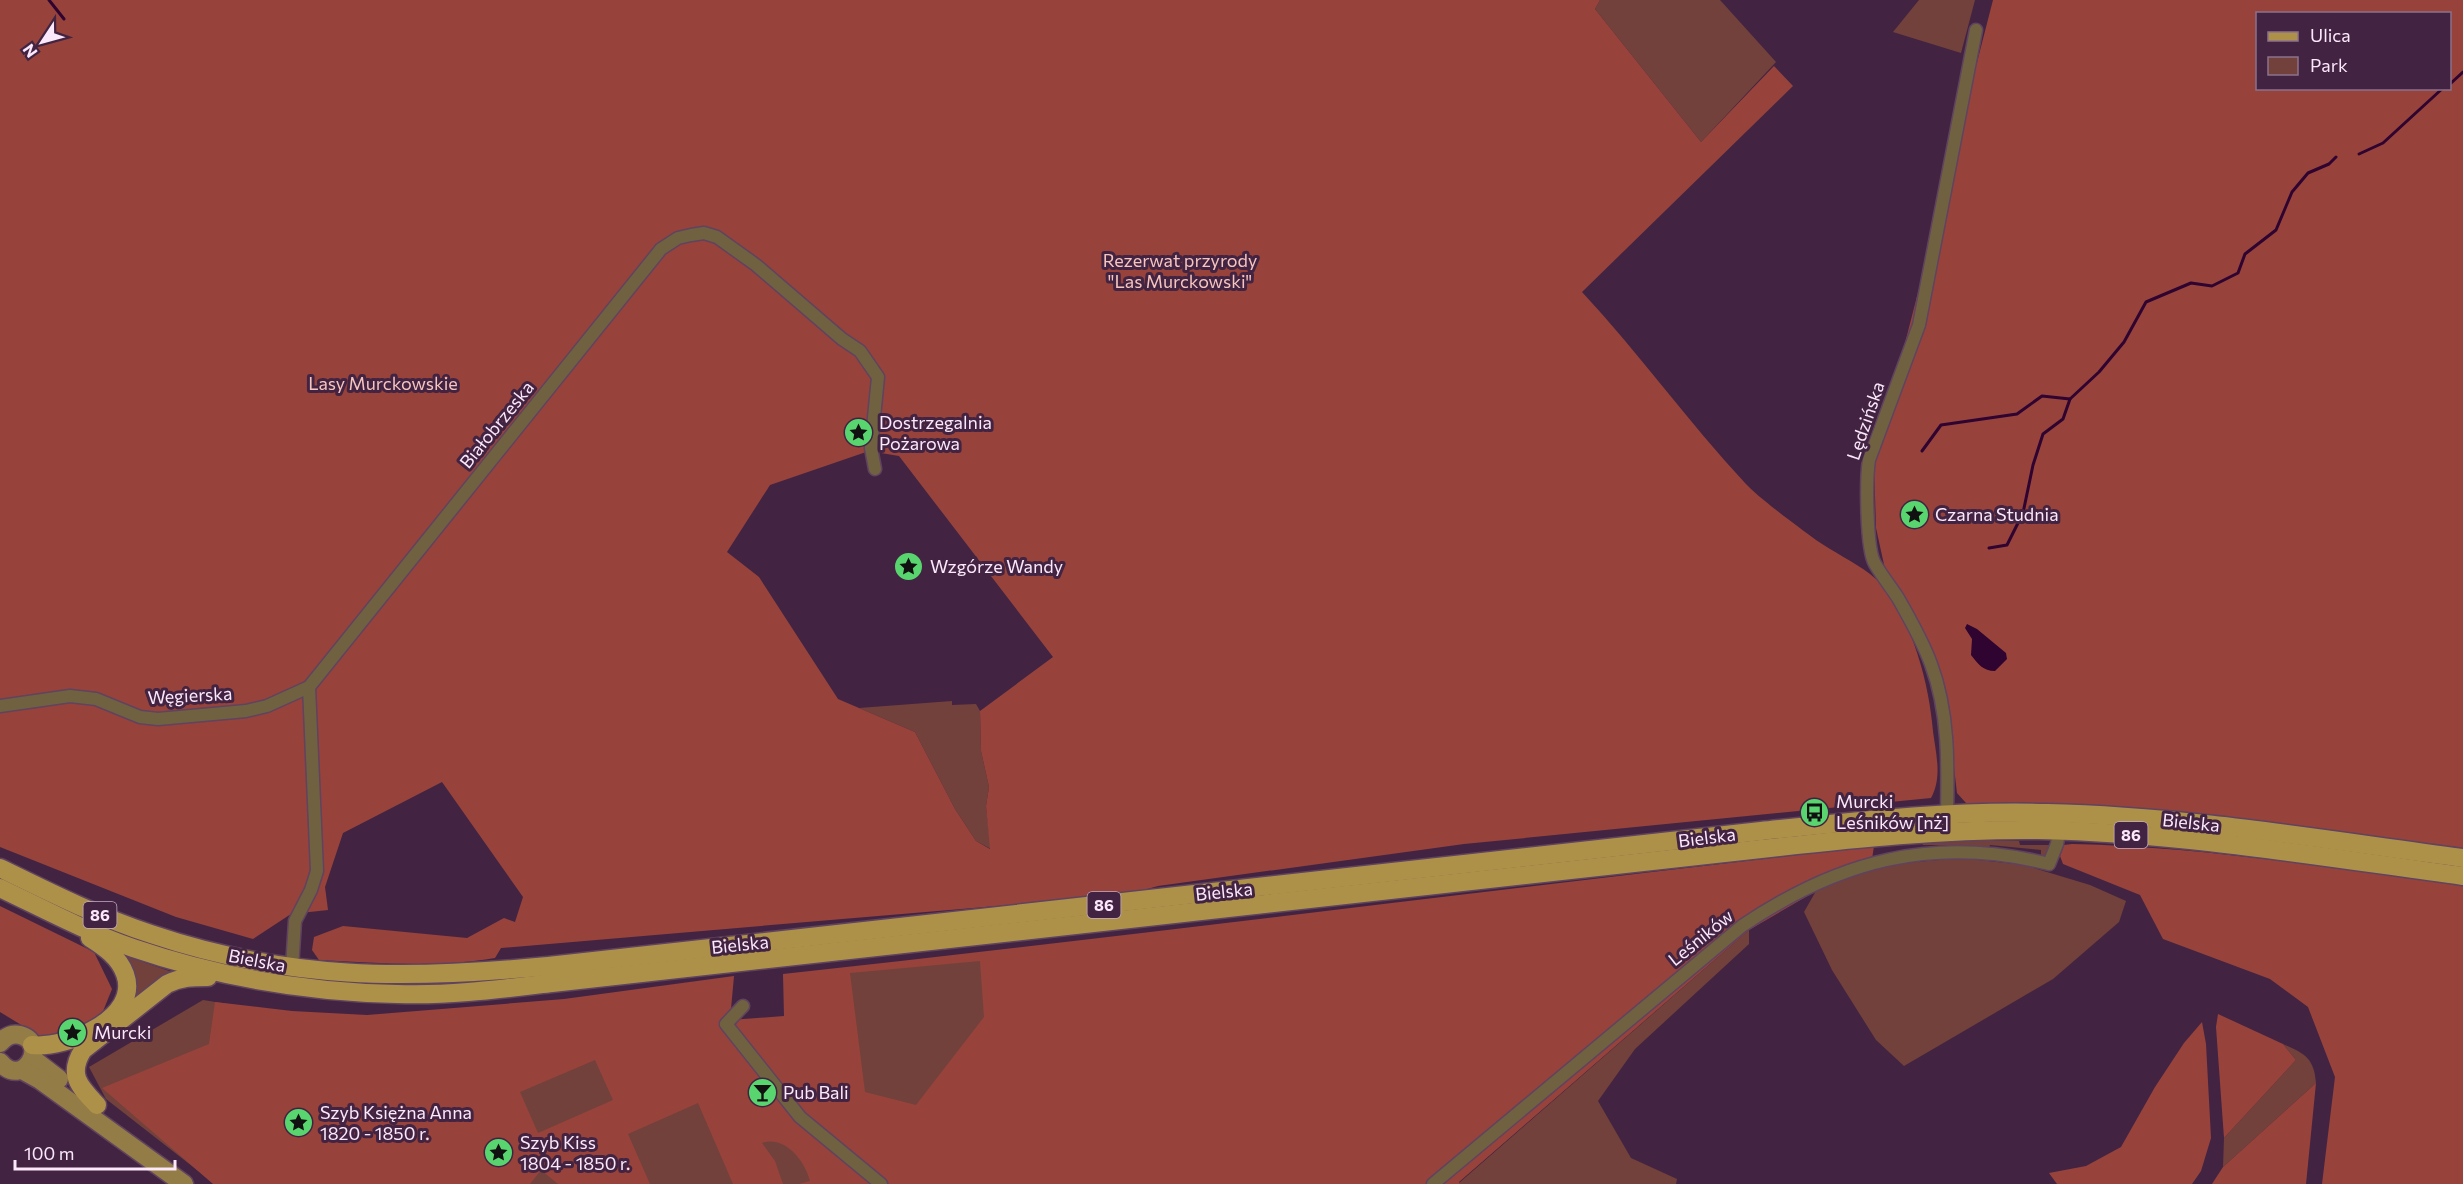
<svg xmlns="http://www.w3.org/2000/svg" width="2463" height="1184" viewBox="0 0 2463 1184" font-family="Commissioner,sans-serif">
  <style>
    .green { fill: #73413b }
    .forest { fill: #97433c; fill-rule: evenodd }
    .water { fill: #2f0430 }
    .lines { fill: none; stroke-linecap: round; stroke-linejoin: round }
    .stream { stroke: #2f0430; stroke-width: 3 }
    .street-casing { stroke: #60435f; stroke-width: 15 }
    .secondary-casing { stroke: #60435f; stroke-width: 21 }
    .primary-casing { stroke: #60435f; stroke-width: 21 }
    .street { stroke: #706241; stroke-width: 12 }
    .secondary { stroke: #937c46; stroke-width: 18 }
    .primary { stroke: #ae9149; stroke-width: 18 }
    .labels { text-anchor: middle; stroke-width: 6; stroke-linejoin: round; paint-order: stroke }
    .shield { fill: #422442; stroke: #c4adc3; stroke-width: 1.5 }
    .shield-label { font-size: 16px; font-weight: bold; fill: #fbe8fa }
    .park-label { font-size: 18px; fill: #f6c5be; stroke: #422442 }
    .street-label { font-size: 18px; fill: #fbe8fa; stroke: #422442 }
    .poi-label { font-size: 18px; fill: #fbe8fa; stroke: #422442; text-anchor: start }
  </style>
  <rect width="100%" height="100%" fill="#422442"/>
  <g class="green">
    <polygon points="1600,0 1720,0 1776,62 1701,142 1595,9"/>
    <polygon points="1919,0 1975,0 1961,53 1893,32"/>
    <polygon points="952,701 952,705 976,704 980,711 981,751 989,787 986,806 991,849 976,841 955,809 915,732 859,708"/>
    <polygon points="1973,840 2019,841 2020,845 2050,845 2050,851 2043,858 2041,857 2041,850 1990,845 1988,850 1967,847 1965,845 1923,845 1922,842"/>
    <polygon points="1961,858 2024,865 2090,885 2126,901 2119,922 2053,979 1904,1066 1876,1040 1832,970 1804,912 1816,891 1871,866"/>
    <polygon points="1749,930 1749,944 1635,1049 1598,1101 1631,1158 1677,1179 1676,1184 1460,1184 1459,1183"/>
    <polygon points="123,955 175,973 130,1007"/>
    <polygon points="991,955 1024,1061 940,1184 215,1184 106,1099 89,1067 203,1000 296,1015 728,1021 785,1017 784,975"/>
    <path d="M2283,1044C2305,1054 2314,1058 2316,1083L2223,1167L2224,1138L2296,1060Z"/>
  </g>
  <g class="forest">
    <path d="M0,0H1600L1595,9L1701,142L1774,66L1793,86L1582,292C1639,353 1688,422 1745,483C1761,500 1796,525 1816,540C1833,552 1853,561 1870,574C1907,602 1928,678 1932,722C1934,749 1944,774 1931,798L1464,844L1158,886L1126,895L501,948L495,958C438,968 377,963 319,960L312,950L314,937L343,926L467,938L504,918L515,922L523,897L442,782L343,833L325,887L328,910L291,914L253,939L176,917L0,847ZM869,451L899,456L1053,657L980,711L981,751L989,787L986,806L990,849L976,841L955,809L915,732L838,699L759,577L727,552L770,485Z"/>
    <path d="M1993,0H2463V849C2360,835 2256,818 2152,809C2090,804 2028,803 1966,803L1957,793L1944,683L1921,632L1885,569L1876,528L1874,464ZM2258,14H2450V88H2258Z"/>
    <path d="M2072,844C2203,847 2333,868 2463,885V1184H2322L2335,1077L2308,1007L2270,979L2163,939L2140,895L2063,864L2060,856L2064,845Z"/>
    <path d="M1874,846L1871,866L1816,891L1749,930L1459,1182L1460,1184H799L810,1181C805,1161 785,1135 762,1143L775,1161L783,1184H733L698,1103L628,1134L650,1184H558L541,1170L530,1184H213L102,1088L209,1044L215,1002L292,1011L367,1015L564,999L734,976L730,1020L784,1016L783,974C1147,934 1510,888 1874,846ZM980,961L984,1017L916,1105L865,1092L850,973ZM595,1060L613,1100L538,1133L520,1092Z"/>
    <polygon points="0,906 94,952 112,989 99,1021 74,1034 41,1037 0,1012"/>
    <polygon points="2218,1014 2283,1044 2296,1060 2224,1138 2216,1027"/>
    <polygon points="2202,1022 2206,1044 2211,1138 2201,1171 2192,1184 2057,1184 2049,1173 2086,1166 2121,1147 2155,1087 2184,1043"/>
    <polygon points="2316,1083 2306,1184 2212,1184 2223,1167"/>
  </g>
  <path class="water" d="M1967,624L1977,629L2006,653L2007,659L1995,671C1983,671 1978,664 1971,655L1972,639L1965,628Z"/>
  <g class="lines">
    <g class="stream">
      <polyline points="49,0 64,19"/>
      <polyline points="2450,84 2463,72"/>
      <polyline points="2359,154 2383,143 2443,88"/>
      <polyline points="1922,451 1941,425 2017,414 2042,396 2070,399"/>
      <polyline points="1989,548 2007,545 2023,513 2033,465 2043,434 2063,419 2070,399 2099,372 2124,342 2146,302 2191,283 2212,286 2238,273 2245,254 2276,230 2292,192 2308,173 2329,164 2336,157"/>
    </g>
    <defs>
      <g id="street">
        <polyline points="0,706 70,696 96,699 140,717 158,719 246,711 267,706 309,687"/>
        <path d="M1947,814C1948,764 1949,712 1931,664C1923,642 1910,619 1898,598C1891,587 1882,576 1875,564C1866,549 1866,479 1869,460L1919,325L1976,30"/>
        <polyline points="292,968 295,921 311,890 317,871 309,687 661,249 678,238 691,235 704,233 717,237 756,265 842,339 860,351 878,377 871,448 875,469"/>
        <polyline points="743,1006 726,1024 800,1117 881,1184"/>
        <path d="M1433,1184L1742,926C1838,861 1933,835 2049,864L2057,844L2059,831"/>
      </g>
      <g id="secondary">
        <path d="M0,1043C5,1037 12,1033 20,1035C50,1043 23,1090 0,1062"/>
        <polyline points="33,1059 59,1079"/>
        <polyline points="22,1070 40,1080 184,1184"/>
      </g>
      <g id="primary">
        <path d="M0,868C49,892 99,917 151,934C287,980 406,980 548,966L1761,831C1856,821 1951,810 2047,813C2186,816 2325,840 2463,858"/>
        <path d="M0,888C44,909 87,932 133,948C218,977 308,992 397,994C449,996 501,989 552,983L1761,849C1853,839 1945,829 2038,830C2180,833 2322,857 2463,876"/>
        <path d="M32,1045C66,1049 141,1018 125,974C119,957 104,947 90,938"/>
        <path d="M97,1105C80,1087 67,1075 83,1050L167,984C181,977 193,977 208,977"/>
      </g>
    </defs>
    <use href="#street" class="street-casing"/>
    <use href="#secondary" class="secondary-casing"/>
    <use href="#primary" class="primary-casing"/>
    <use href="#street" class="street"/>
    <use href="#secondary" class="secondary"/>
    <use href="#primary" class="primary"/>
  </g>
  <defs>
    <symbol id="sight-disc" viewBox="-11 -11 22 22"><circle r="9.5" fill="#59d56f" stroke="#422442"/><path d="M0-6L1.8-2.2L6-1.7L2.9 1.2L3.7 5.4L0 3.3L-3.7 5.4L-2.9 1.2L-6-1.7L-1.8-2.2Z" fill="#111"/></symbol>
    <symbol id="bus-disc" viewBox="-11 -11 22 22"><circle r="9.5" fill="#59d56f" stroke="#422442"/><path d="M-5-6H5V4H4V6H2V4H-2V6H-4V4H-5ZM-3.5-4V0h7V-4ZM-3.5 1.2v1.5H-2V1.2ZM2 1.2v1.5H3.5V1.2Z" fill="#111"/></symbol>
    <symbol id="bar-disc" viewBox="-11 -11 22 22"><circle r="9.5" fill="#59d56f" stroke="#422442"/><path d="M-6-5H6L.8 .8V4.5H3.5V6h-7V4.5H-.8V.8Z" fill="#111"/></symbol>
  </defs>
  <g fill-rule="evenodd">
    <use href="#sight-disc" x="842" y="416" width="33" height="33"/>
    <use href="#sight-disc" x="1898" y="498" width="33" height="33"/>
    <use href="#sight-disc" x="892" y="550" width="33" height="33"/>
    <use href="#bus-disc" x="1798" y="796" width="33" height="33"/>
    <use href="#sight-disc" x="56" y="1016" width="33" height="33"/>
    <use href="#bar-disc" x="746" y="1076" width="33" height="33"/>
    <use href="#sight-disc" x="282" y="1106" width="33" height="33"/>
    <use href="#sight-disc" x="482" y="1136" width="33" height="33"/>
  </g>
  <g class="labels">
    <g class="shield">
      <rect x="2114.5" y="822" width="33" height="26" rx="4.5"/>
      <rect x="1087.5" y="892" width="33" height="26" rx="4.5"/>
      <rect x="83.5" y="902" width="33" height="26" rx="4.5"/>
    </g>
    <g class="shield-label">
      <text x="2131" y="841">86</text>
      <text x="1104" y="911">86</text>
      <text x="100" y="921">86</text>
    </g>
    <g class="park-label">
      <text x="1180" y="267">Rezerwat przyrody<tspan x="1180" dy="21">"Las Murckowski"</tspan></text>
      <text x="383" y="390">Lasy Murckowskie</text>
    </g>
    <g class="street-label">
      <text transform="translate(1866 421) rotate(-71)" y="6">Lędzińska</text>
      <text transform="translate(497 425) rotate(-51)" y="6">Białobrzeska</text>
      <text transform="translate(190 696) rotate(-3)" y="6">Węgierska</text>
      <text transform="translate(2191 823) rotate(6)" y="6">Bielska</text>
      <text transform="translate(1707 838) rotate(-7)" y="6">Bielska</text>
      <text transform="translate(1224 892) rotate(-6)" y="6">Bielska</text>
      <text transform="translate(1701 938) rotate(-39)" y="6">Leśników</text>
      <text transform="translate(740 945) rotate(-6)" y="6">Bielska</text>
      <text transform="translate(257 961) rotate(11)" y="6">Bielska</text>
    </g>
    <g class="poi-label">
      <text x="879" y="429">Dostrzegalnia<tspan x="879" dy="21">Pożarowa</tspan></text>
      <text x="1935" y="521">Czarna Studnia</text>
      <text x="930" y="573">Wzgórze Wandy</text>
      <text x="1836" y="808">Murcki<tspan x="1836" dy="21">Leśników [nż]</tspan></text>
      <text x="94" y="1039">Murcki</text>
      <text x="783" y="1099">Pub Bali</text>
      <text x="320" y="1119">Szyb Księżna Anna<tspan x="320" dy="21">1820 - 1850 r.</tspan></text>
      <text x="520" y="1149">Szyb Kiss<tspan x="520" dy="21">1804 - 1850 r.</tspan></text>
    </g>
  </g>
  <rect x="2256" y="12" width="195" height="78" fill="#422442" stroke="#8c728c" stroke-width="1.5"/>
  <rect x="2268" y="32" width="30" height="9" fill="#ae9149" stroke="#8c728c" stroke-width="1.5"/>
  <text x="2310" y="42" font-size="18" fill="#fbe8fa">Ulica</text>
  <rect x="2268" y="57" width="30" height="18" fill="#73413b" stroke="#8c728c" stroke-width="1.5"/>
  <text x="2310" y="72" font-size="18" fill="#fbe8fa">Park</text>
  <g transform="translate(42 42) rotate(234)" stroke="#422442" stroke-width="4.5" paint-order="stroke">
  <path d="M0-4.5L10 22L0 15L-10 22Z" fill="#fbe8fa"/>
  <text y="-9" font-size="16" font-weight="bold" text-anchor="middle" fill="#fbe8fa">N</text>
  </g>
  <path d="M15 1160v9h160v-9" fill="none" stroke="#fbe8fa" stroke-width="3"/>
  <text x="24" y="1160" font-size="18" fill="#fbe8fa" stroke="#422442" stroke-width="4.5" paint-order="stroke">100 m</text>
</svg>
